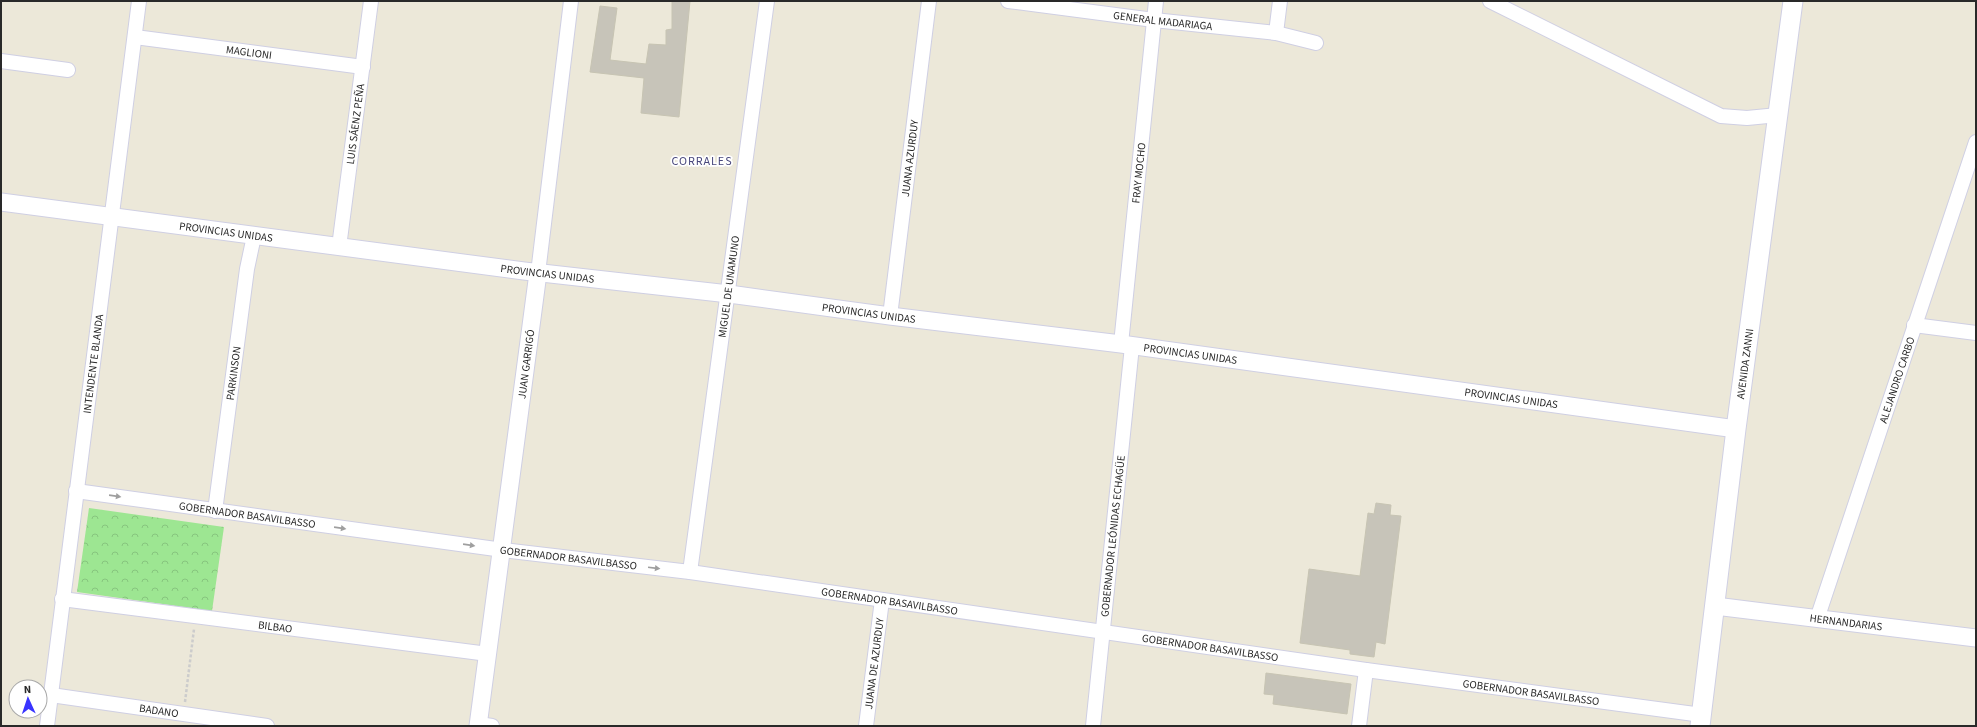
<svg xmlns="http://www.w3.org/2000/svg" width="1977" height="727" viewBox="0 0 1977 727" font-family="'Source Sans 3',sans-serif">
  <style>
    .park { fill: url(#park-crowns) }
    .building { fill: #c7c4b9; stroke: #c7c4b3 }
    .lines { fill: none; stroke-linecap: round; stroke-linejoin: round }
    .minor-casing { stroke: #cfcfe3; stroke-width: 16 }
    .tertiary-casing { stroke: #cfcfe3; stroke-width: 19 }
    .secondary-casing { stroke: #cfcfe3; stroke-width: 21 }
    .path { stroke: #ccc; stroke-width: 2.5; stroke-dasharray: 3 2; stroke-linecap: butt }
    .minor { stroke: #fff; stroke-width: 14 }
    .tertiary { stroke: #fff; stroke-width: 17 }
    .secondary { stroke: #fff; stroke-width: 19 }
    .oneway { fill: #9f9f9f }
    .labels { text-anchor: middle; stroke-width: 3.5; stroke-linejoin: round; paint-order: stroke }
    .street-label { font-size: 11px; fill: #292929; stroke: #fff }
    .neighbourhood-label { font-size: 12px; letter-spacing: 1px; fill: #48477c; stroke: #fff }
  </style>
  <defs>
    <pattern id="park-crowns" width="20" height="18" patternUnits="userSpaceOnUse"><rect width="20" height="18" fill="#9de692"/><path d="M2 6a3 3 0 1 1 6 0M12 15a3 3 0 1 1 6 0" fill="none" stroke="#87c57e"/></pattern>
  </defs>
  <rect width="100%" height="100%" fill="#ece8d9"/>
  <polygon class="park" points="89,508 224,527 212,611 77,592"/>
  <g class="building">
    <polygon points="672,1 690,1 679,117 641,113 644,78 590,72 600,6 617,8 610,60 646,64 649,44 666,45 666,30 672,29"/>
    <polygon points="1376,503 1391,505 1390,515 1401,516 1385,644 1376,642 1374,657 1350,654 1350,650 1300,643 1309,569 1360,576 1368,513 1374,514"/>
    <polygon points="1266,673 1351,684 1347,714 1273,704 1274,695 1264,694"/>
  </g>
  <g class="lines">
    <defs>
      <g id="minor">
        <path id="s1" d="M1008,1L1154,20L1276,33L1316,43"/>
        <polyline points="1490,1 1721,116 1747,118 1778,115"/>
        <polyline points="1276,33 1280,1"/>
        <path id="s2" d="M135,37L363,67"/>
        <polyline points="1,61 68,70"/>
        <path id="s3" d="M339,247L371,1"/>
        <polyline points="538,273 571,1"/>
        <path id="s4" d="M890,316L929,1"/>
        <polyline points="1914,325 1976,333"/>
        <path id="s5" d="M1121,344L1156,1"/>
        <path id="s6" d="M76,491L503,550L690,572L1366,670L1702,715"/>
        <path id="s7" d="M215,511L247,269L254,236"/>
        <path id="s8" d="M690,572L767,1"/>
        <path id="s9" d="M62,599L488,654"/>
        <path id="s10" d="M1817,619L1976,142"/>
        <path id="s11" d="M51,695L267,726"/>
        <polyline points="479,724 492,726"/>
        <path id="s12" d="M47,726L139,1"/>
        <path id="s13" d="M866,726L882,600"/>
        <path id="s14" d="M1093,726L1132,346"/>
        <polyline points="1359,726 1366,670"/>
      </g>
      <g id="tertiary">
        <path id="s15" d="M1,202L524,271L729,294L890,316L1121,344L1736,429"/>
        <path id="s16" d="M1715,606L1976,638"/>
        <path id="s17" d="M478,726L538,273"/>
      </g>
      <g id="secondary">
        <path id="s18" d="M1700,726L1736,429L1793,1"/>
      </g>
    </defs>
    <use href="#minor" class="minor-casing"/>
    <use href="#tertiary" class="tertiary-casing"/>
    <use href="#secondary" class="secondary-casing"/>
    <polyline class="path" points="185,702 194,629"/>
    <use href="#minor" class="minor"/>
    <use href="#tertiary" class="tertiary"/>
    <use href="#secondary" class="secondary"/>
  </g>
  <defs><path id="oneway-solid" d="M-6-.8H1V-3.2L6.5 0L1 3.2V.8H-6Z"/></defs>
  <g class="oneway">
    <use href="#oneway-solid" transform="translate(115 496) rotate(8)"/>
    <use href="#oneway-solid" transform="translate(340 528) rotate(8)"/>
    <use href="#oneway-solid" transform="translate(469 545) rotate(8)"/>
    <use href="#oneway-solid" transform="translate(654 568) rotate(7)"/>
  </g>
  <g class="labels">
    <g class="street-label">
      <text dy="4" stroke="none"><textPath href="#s1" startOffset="156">GENERAL MADARIAGA</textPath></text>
      <text dy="4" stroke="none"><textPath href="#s2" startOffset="115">MAGLIONI</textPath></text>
      <text dy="4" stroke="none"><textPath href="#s3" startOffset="124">LUIS SÁENZ PEÑA</textPath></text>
      <text dy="4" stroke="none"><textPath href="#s4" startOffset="159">JUANA AZURDUY</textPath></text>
      <text dy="4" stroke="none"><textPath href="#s5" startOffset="172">FRAY MOCHO</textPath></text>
      <text dy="4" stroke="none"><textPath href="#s15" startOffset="227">PROVINCIAS UNIDAS</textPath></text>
      <text dy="4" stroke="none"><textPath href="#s15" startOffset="551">PROVINCIAS UNIDAS</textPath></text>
      <text dy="4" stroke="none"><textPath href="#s8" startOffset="288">MIGUEL DE UNAMUNO</textPath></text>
      <text dy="4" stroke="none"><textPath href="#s15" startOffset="875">PROVINCIAS UNIDAS</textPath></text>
      <text dy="4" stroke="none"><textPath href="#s15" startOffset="1199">PROVINCIAS UNIDAS</textPath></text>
      <text dy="4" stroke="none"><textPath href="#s12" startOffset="365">INTENDENTE BLANDA</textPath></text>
      <text dy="4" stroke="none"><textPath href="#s18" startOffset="365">AVENIDA ZANNI</textPath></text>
      <text dy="4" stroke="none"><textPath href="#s17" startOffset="365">JUAN GARRIGÓ</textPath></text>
      <text dy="4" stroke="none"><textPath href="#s7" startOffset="139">PARKINSON</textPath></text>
      <text dy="4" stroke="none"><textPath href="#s10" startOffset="252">ALEJANDRO CARBO</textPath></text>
      <text dy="4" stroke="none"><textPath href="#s15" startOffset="1523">PROVINCIAS UNIDAS</textPath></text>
      <text dy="4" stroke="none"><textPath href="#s6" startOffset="173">GOBERNADOR BASAVILBASSO</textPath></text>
      <text dy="4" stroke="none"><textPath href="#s14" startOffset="191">GOBERNADOR LEÓNIDAS ECHAGÜE</textPath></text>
      <text dy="4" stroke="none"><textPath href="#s6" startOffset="497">GOBERNADOR BASAVILBASSO</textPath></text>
      <text dy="4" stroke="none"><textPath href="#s6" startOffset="821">GOBERNADOR BASAVILBASSO</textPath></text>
      <text dy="4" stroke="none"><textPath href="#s16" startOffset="132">HERNANDARIAS</textPath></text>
      <text dy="4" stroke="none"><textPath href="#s9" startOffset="215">BILBAO</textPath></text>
      <text dy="4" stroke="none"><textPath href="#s6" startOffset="1145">GOBERNADOR BASAVILBASSO</textPath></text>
      <text dy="4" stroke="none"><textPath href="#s13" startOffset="63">JUANA DE AZURDUY</textPath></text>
      <text dy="4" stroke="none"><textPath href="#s6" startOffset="1469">GOBERNADOR BASAVILBASSO</textPath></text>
      <text dy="4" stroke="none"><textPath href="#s11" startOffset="109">BADANO</textPath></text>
    </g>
    <g class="neighbourhood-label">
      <text x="702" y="165">CORRALES</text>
    </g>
  </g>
  <rect width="1977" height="727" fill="none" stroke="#292929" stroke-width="4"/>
  <g transform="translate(28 699) rotate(357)"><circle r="19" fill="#ffffff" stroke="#a9a9a9"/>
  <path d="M0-3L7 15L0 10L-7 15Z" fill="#3934ff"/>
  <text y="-6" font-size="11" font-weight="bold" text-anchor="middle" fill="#292929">N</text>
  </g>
</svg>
